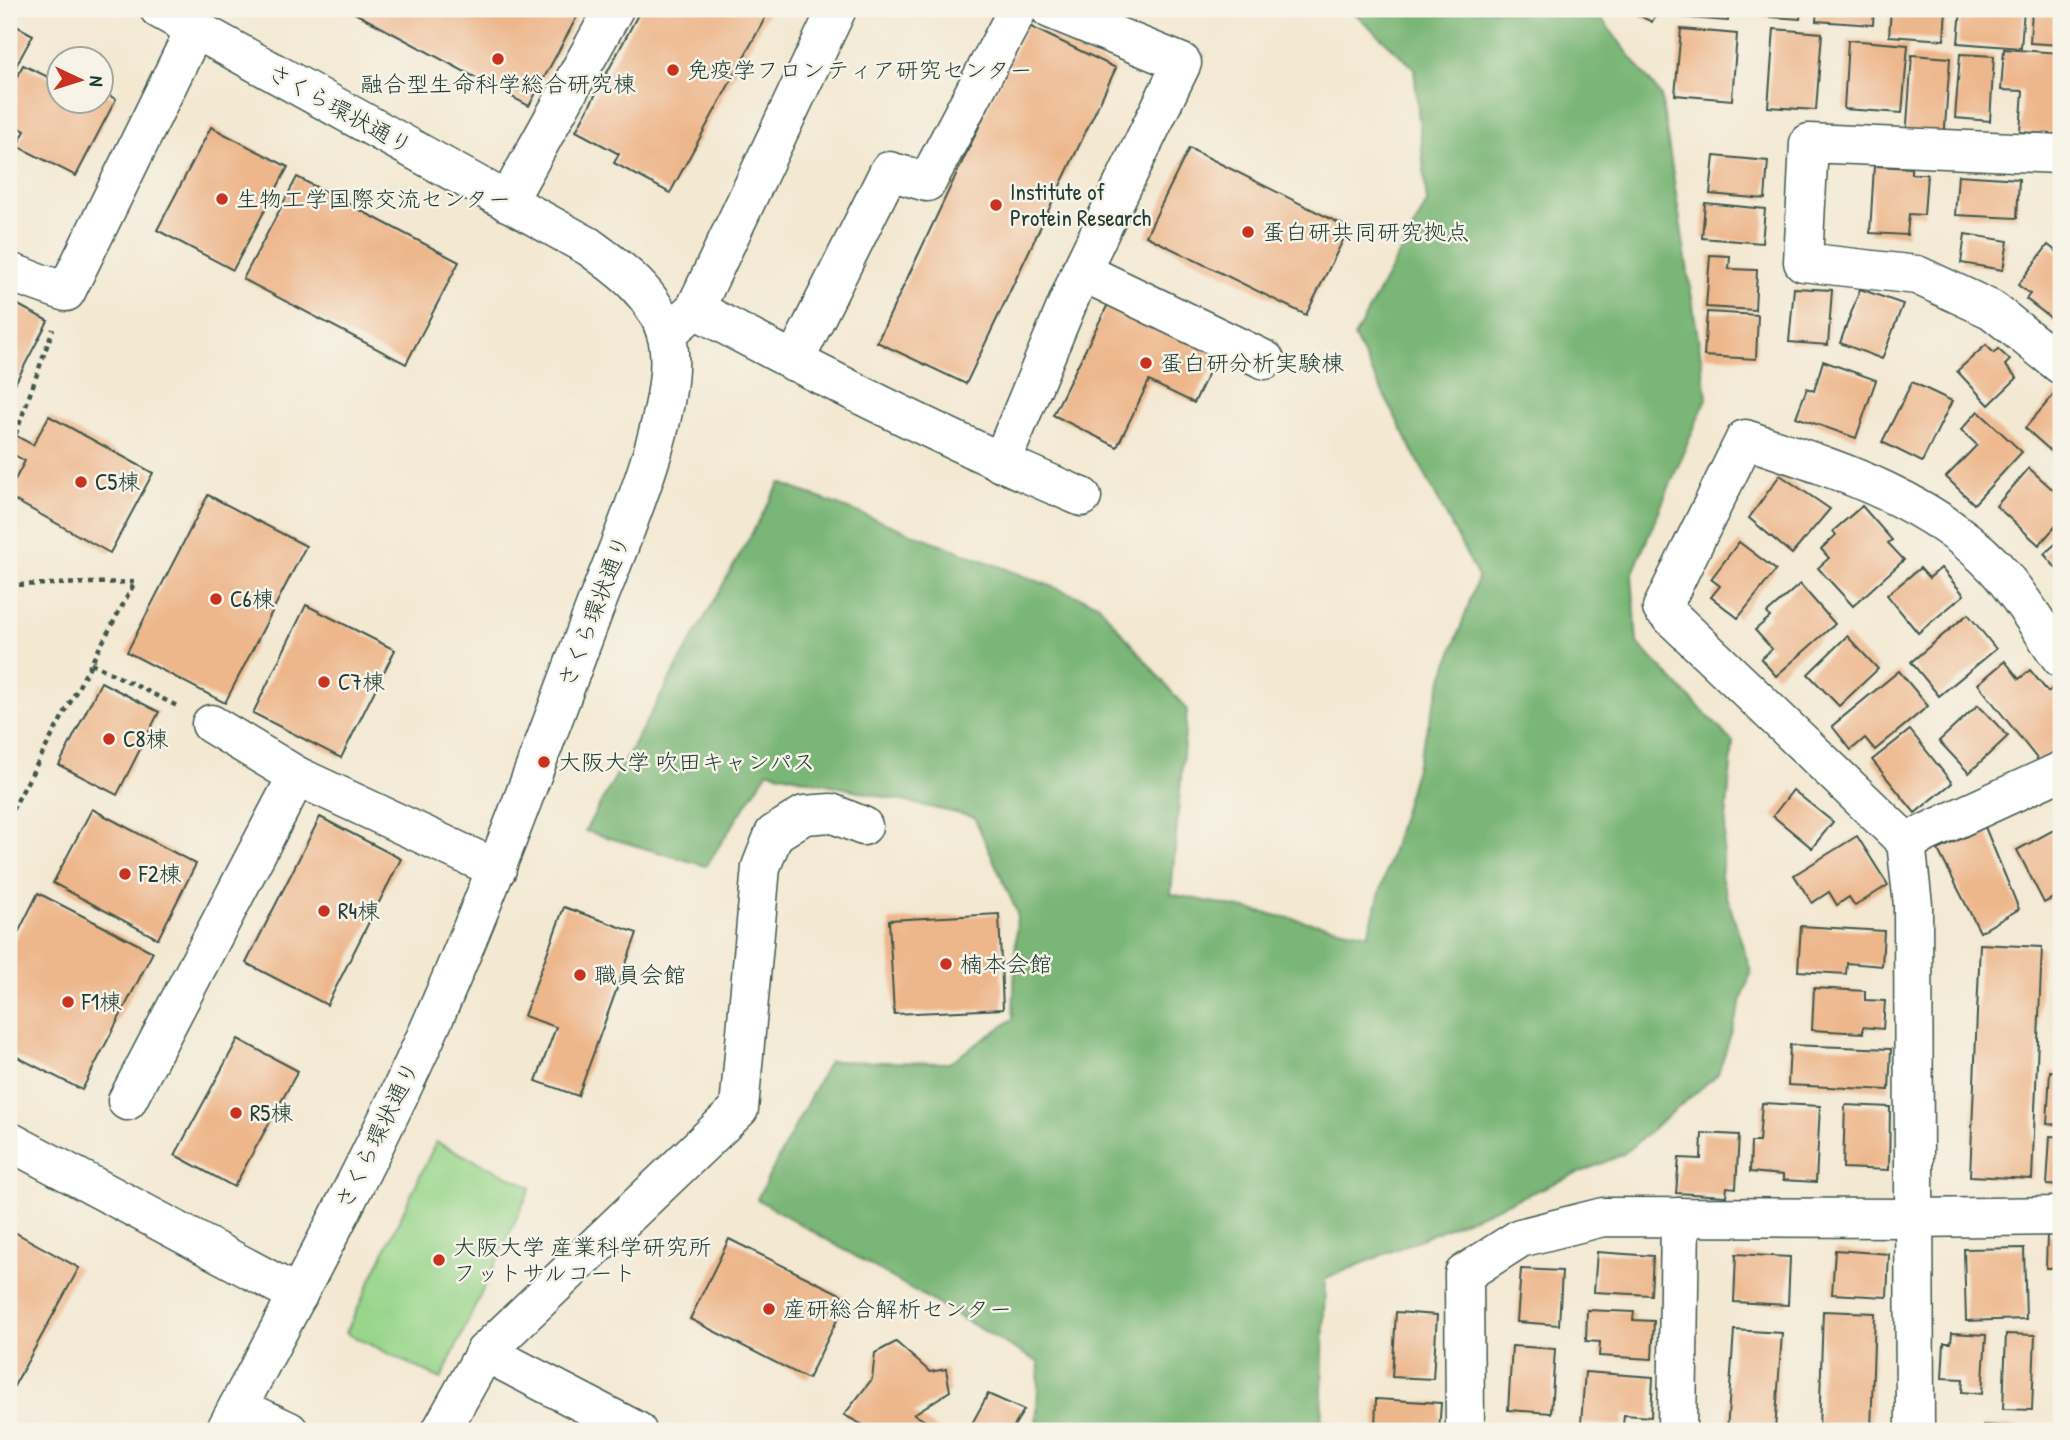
<svg xmlns="http://www.w3.org/2000/svg" width="2070" height="1440" viewBox="0 0 2070 1440" font-family="'Patrick Hand','Klee One',sans-serif">
  <style>
    .green { fill: #98d58b; stroke: #5c8960; stroke-width: 2 }
    .forest { fill: #7ab677; stroke: #4c7a56; stroke-width: 2 }
    .building { fill: #edb68b }
    .lines { fill: none; stroke-linecap: round; stroke-linejoin: round }
    .minor-casing { stroke: #3f574c; stroke-width: 41 }
    .path { stroke: #3f574c; stroke-width: 4.5; stroke-dasharray: 5 5; stroke-linecap: butt }
    .minor { stroke: #fff; stroke-width: 38 }
    .poi-dot { fill: #c8321e; stroke: #f7f3e8; stroke-width: 2.5 }
    .labels { text-anchor: middle; stroke-width: 5; stroke-linejoin: round; paint-order: stroke }
    .poi-label { font-size: 23px; fill: #1f3d34; stroke: #f7f3e8; text-anchor: start }
    .street-label { font-size: 23px; fill: #1f3d34; stroke: #f7f3e8 }
  </style>
  <rect width="100%" height="100%" fill="#f7f3e8"/>
  <filter id="ink" filterUnits="userSpaceOnUse"><feTurbulence type="fractalNoise" baseFrequency=".0143" numOctaves="2"/><feDisplacementMap in="SourceGraphic" scale="14" xChannelSelector="R" yChannelSelector="G"/><feConvolveMatrix kernelMatrix="1 2 1 2 8 2 1 2 1" color-interpolation-filters="sRGB"/></filter>
  <filter id="wash" filterUnits="userSpaceOnUse"><feTurbulence type="fractalNoise" baseFrequency=".00686" numOctaves="4" result="noise"/><feDisplacementMap in="SourceGraphic" scale="28" xChannelSelector="R" yChannelSelector="G"/><feGaussianBlur stdDeviation="1.57" result="paint"/><feColorMatrix in="noise" values="0 0 0 0 0 0 0 0 0 0 0 0 0 0 0 0 0 1.4 0 .05"/><feComposite in="paint" operator="in"/></filter>
  <g filter="url(#wash)">
    <rect width="100%" height="100%" fill="#f3e8d2"/>
    <polygon class="green" points="436,1142 531,1187 441,1379 346,1333"/>
    <polygon class="forest" points="1350,9 1594,9 1661,96 1707,397 1632,575 1637,643 1733,742 1721,877 1751,972 1718,1074 1622,1155 1325,1279 1321,1431 1036,1431 1039,1363 757,1199 829,1061 949,1063 1013,1019 1017,912 974,817 768,771 706,866 585,831 780,483 1098,604 1187,710 1171,894 1368,934 1435,701 1478,577 1354,337 1427,203 1414,68"/>
    <g id="blocks">
      <g class="building">
        <polygon points="347,9 572,9 579,13 529,106"/>
        <polygon points="641,9 770,9 670,193 614,163 619,154 576,131"/>
        <polygon points="1626,9 1659,9 1652,22"/>
        <polygon points="1678,9 1729,9 1728,21 1678,17"/>
        <polygon points="1745,9 1801,9 1800,19 1744,15"/>
        <polygon points="1817,9 1874,9 1873,25 1816,21"/>
        <polygon points="1891,9 1946,9 1944,40 1889,36"/>
        <polygon points="1961,9 2024,9 2021,48 1958,43"/>
        <polygon points="2032,9 2061,9 2061,45 2030,43"/>
        <polygon points="9,22 33,35 9,79"/>
        <polygon points="1027,25 1116,68 966,384 877,342"/>
        <polygon points="1681,29 1737,34 1732,100 1675,95"/>
        <polygon points="1774,29 1822,33 1816,110 1768,107"/>
        <polygon points="1848,40 1908,45 1902,113 1844,109"/>
        <polygon points="2004,49 2061,53 2061,135 2020,132 2023,91 2001,90"/>
        <polygon points="1960,54 1994,56 1990,121 1955,118"/>
        <polygon points="1912,55 1950,58 1944,141 1906,138"/>
        <polygon points="23,65 52,79 57,68 60,70 60,102 102,102 102,92 116,99 76,176 17,146 25,131 9,122 9,92"/>
        <polygon points="211,127 288,167 233,270 157,230"/>
        <polygon points="1189,148 1349,228 1306,315 1146,236"/>
        <polygon points="1714,156 1768,161 1765,199 1710,194"/>
        <polygon points="1874,166 1911,168 1911,174 1927,174 1924,215 1909,214 1907,235 1870,233"/>
        <polygon points="1958,175 2019,179 2017,218 1955,215"/>
        <polygon points="297,177 459,262 406,364 243,279"/>
        <polygon points="1705,203 1765,209 1762,243 1702,238"/>
        <polygon points="1965,234 2008,241 2003,270 1961,263"/>
        <polygon points="2048,245 2061,255 2061,312 2055,321 2026,299 2030,294 2018,285"/>
        <polygon points="1710,255 1730,256 1729,269 1757,270 1755,310 1706,307"/>
        <polygon points="1794,288 1832,290 1828,345 1789,342"/>
        <polygon points="1860,289 1903,304 1882,359 1840,343"/>
        <polygon points="1114,292 1222,346 1194,403 1149,381 1117,447 1053,415"/>
        <polygon points="9,300 48,321 9,395"/>
        <polygon points="1707,312 1758,315 1756,359 1704,356"/>
        <polygon points="1986,345 1994,353 1998,349 2010,360 2005,365 2017,378 1989,405 1957,371"/>
        <polygon points="1823,361 1876,380 1856,438 1796,417 1807,388 1814,391"/>
        <polygon points="1912,382 1952,401 1922,462 1882,442"/>
        <polygon points="2057,391 2061,395 2061,460 2025,428"/>
        <polygon points="1978,411 2022,452 1974,504 1946,477 1977,445 1961,430"/>
        <polygon points="49,416 153,473 110,553 9,497 9,491 25,461 9,452 9,432 33,445"/>
        <polygon points="2029,468 2061,497 2061,520 2039,545 1996,506"/>
        <polygon points="1780,475 1830,509 1792,554 1749,518"/>
        <polygon points="208,495 306,546 225,703 127,652"/>
        <polygon points="1862,506 1892,540 1888,543 1904,560 1853,606 1818,568 1829,558 1821,549 1836,535 1833,531"/>
        <polygon points="2061,539 2061,574 2044,554"/>
        <polygon points="1739,542 1776,570 1738,618 1711,597 1720,586 1711,579"/>
        <polygon points="1920,568 1929,578 1941,568 1964,595 1918,633 1887,595"/>
        <polygon points="1800,584 1835,624 1776,676 1761,659 1772,649 1755,630 1770,617 1767,613"/>
        <polygon points="306,605 395,650 341,758 253,713"/>
        <polygon points="1968,614 1996,649 1939,696 1911,662"/>
        <polygon points="1847,636 1878,669 1839,706 1808,674"/>
        <polygon points="2005,661 2019,679 2030,670 2048,692 2056,685 2061,692 2061,749 2042,765 1978,684"/>
        <polygon points="1899,671 1928,706 1875,750 1865,738 1851,750 1832,726"/>
        <polygon points="101,682 159,712 117,795 59,765"/>
        <polygon points="1978,705 2008,736 1969,773 1939,741"/>
        <polygon points="1910,730 1952,783 1915,813 1872,760"/>
        <polygon points="1793,790 1833,822 1812,848 1773,816"/>
        <polygon points="92,809 196,864 158,939 53,883"/>
        <polygon points="320,817 401,859 327,1005 246,963"/>
        <polygon points="2061,826 2061,894 2044,903 2017,850"/>
        <polygon points="1985,827 2019,909 1980,932 1938,850"/>
        <polygon points="1857,836 1888,885 1855,906 1849,897 1837,905 1829,892 1812,903 1794,875"/>
        <polygon points="38,893 153,952 82,1090 9,1053 9,951"/>
        <polygon points="564,907 637,933 578,1096 536,1081 556,1027 524,1016"/>
        <polygon points="999,914 1003,1009 894,1014 889,920"/>
        <polygon points="1801,926 1884,931 1882,966 1847,963 1846,974 1798,971"/>
        <polygon points="1980,944 2042,947 2032,1179 1970,1176"/>
        <polygon points="1814,988 1865,991 1865,1000 1885,1001 1883,1029 1863,1027 1863,1033 1812,1030"/>
        <polygon points="238,1039 298,1071 234,1187 175,1155"/>
        <polygon points="1790,1045 1891,1049 1889,1090 1788,1085"/>
        <polygon points="2050,1071 2061,1072 2061,1125 2047,1124"/>
        <polygon points="1762,1103 1820,1106 1816,1182 1783,1180 1783,1175 1750,1172 1751,1142 1759,1142"/>
        <polygon points="1845,1105 1890,1107 1889,1170 1843,1168"/>
        <polygon points="1702,1133 1739,1135 1736,1188 1727,1187 1726,1196 1676,1193 1679,1158 1701,1159"/>
        <polygon points="2050,1136 2061,1137 2061,1186 2047,1185"/>
        <polygon points="9,1229 79,1268 14,1386 9,1383"/>
        <polygon points="2047,1235 2061,1236 2061,1300 2054,1300 2055,1268 2046,1268"/>
        <polygon points="729,1239 848,1298 808,1379 690,1319"/>
        <polygon points="2024,1248 2026,1319 1966,1321 1964,1249"/>
        <polygon points="1835,1250 1889,1254 1887,1297 1832,1294"/>
        <polygon points="1597,1252 1653,1256 1651,1295 1594,1292"/>
        <polygon points="1736,1254 1790,1257 1788,1305 1734,1302"/>
        <polygon points="1521,1269 1562,1271 1559,1325 1517,1322"/>
        <polygon points="1587,1310 1634,1312 1633,1320 1654,1321 1652,1359 1599,1356 1600,1342 1586,1341"/>
        <polygon points="1823,1311 1875,1313 1871,1431 1819,1431"/>
        <polygon points="1396,1312 1437,1315 1433,1379 1392,1377"/>
        <polygon points="1734,1330 1782,1333 1775,1431 1727,1431"/>
        <polygon points="1952,1333 1986,1335 1982,1394 1962,1392 1963,1379 1942,1378 1944,1343 1951,1343"/>
        <polygon points="2006,1334 2035,1335 2032,1410 2003,1409"/>
        <polygon points="896,1342 930,1372 946,1369 950,1391 914,1414 941,1431 874,1431 844,1415 872,1379 875,1353"/>
        <polygon points="1512,1346 1555,1349 1551,1413 1508,1410"/>
        <polygon points="1585,1372 1653,1377 1651,1417 1624,1415 1623,1426 1581,1423"/>
        <polygon points="988,1394 1024,1410 1011,1431 968,1431"/>
        <polygon points="1376,1399 1441,1403 1439,1431 1375,1431"/>
        <polygon points="1983,1425 2036,1428 2036,1431 1983,1431"/>
      </g>
    </g>
  </g>
  <g filter="url(#ink)">
    <use href="#blocks" fill-opacity="0" stroke="#3f574c" stroke-width="2"/>
    <g class="lines">
      <defs>
        <g id="minor">
          <path d="M159,9L588,246C620,269 654,293 666,333C685,399 619,544 594,610C541,752 489,894 428,1032C367,1168 295,1300 225,1431"/>
          <polyline points="2061,154 1809,143 1803,262 1917,275 1992,310 2061,365"/>
          <polyline points="507,202 614,9"/>
          <polyline points="1081,271 1265,360"/>
          <polyline points="9,272 66,292 195,29"/>
          <polyline points="695,309 837,9"/>
          <path d="M666,334L695,309C822,377 950,442 1082,497"/>
          <polyline points="794,362 889,171 927,182 1018,9"/>
          <polyline points="1001,463 1081,271 1182,63 1050,9"/>
          <polyline points="211,724 297,776 497,869"/>
          <polyline points="1906,842 2061,771"/>
          <polyline points="127,1101 297,776"/>
          <polyline points="9,1141 298,1295"/>
          <polyline points="485,1352 739,1109 761,867 774,834 804,815 831,813 863,826"/>
          <polyline points="238,1407 289,1431"/>
          <polyline points="441,1431 485,1352 637,1431"/>
          <polyline points="1465,1431 1464,1274 1520,1238 1603,1217 1915,1218 2061,1216"/>
          <polyline points="1677,1431 1680,1217"/>
          <path d="M1915,1431L1913,905L1906,842L1662,608L1745,439C1835,469 1928,497 1995,567C2020,594 2040,629 2061,658"/>
        </g>
      </defs>
      <use href="#minor" class="minor-casing"/>
      <g class="path">
        <polyline points="9,453 53,329"/>
        <polyline points="9,585 135,582 9,816"/>
        <polyline points="91,663 179,707"/>
      </g>
      <use href="#minor" class="minor"/>
    </g>
  </g>
  <g class="poi-dot">
    <circle cx="498" cy="59" r="7"/>
    <circle cx="673" cy="70" r="7"/>
    <circle cx="222" cy="199" r="7"/>
    <circle cx="996" cy="205" r="7"/>
    <circle cx="1248" cy="232" r="7"/>
    <circle cx="1146" cy="363" r="7"/>
    <circle cx="81" cy="482" r="7"/>
    <circle cx="216" cy="599" r="7"/>
    <circle cx="324" cy="682" r="7"/>
    <circle cx="109" cy="739" r="7"/>
    <circle cx="544" cy="762" r="7"/>
    <circle cx="125" cy="874" r="7"/>
    <circle cx="324" cy="911" r="7"/>
    <circle cx="946" cy="964" r="7"/>
    <circle cx="580" cy="975" r="7"/>
    <circle cx="68" cy="1002" r="7"/>
    <circle cx="236" cy="1113" r="7"/>
    <circle cx="439" cy="1260" r="7"/>
    <circle cx="769" cy="1309" r="7"/>
  </g>
  <g class="labels">
    <g class="poi-label">
      <text x="687" y="78">免疫学フロンティア研究センター</text>
      <text x="498" y="92" text-anchor="middle">融合型生命科学総合研究棟</text>
      <text x="1010" y="200">Institute of<tspan x="1010" dy="26">Protein Research</tspan></text>
      <text x="236" y="207">生物工学国際交流センター</text>
      <text x="1262" y="240">蛋白研共同研究拠点</text>
      <text x="1160" y="371">蛋白研分析実験棟</text>
      <text x="95" y="490">C5棟</text>
      <text x="230" y="607">C6棟</text>
      <text x="338" y="690">C7棟</text>
      <text x="123" y="747">C8棟</text>
      <text x="558" y="770">大阪大学 吹田キャンパス</text>
      <text x="139" y="882">F2棟</text>
      <text x="338" y="919">R4棟</text>
      <text x="960" y="972">楠本会館</text>
      <text x="594" y="983">職員会館</text>
      <text x="82" y="1010">F1棟</text>
      <text x="250" y="1121">R5棟</text>
      <text x="453" y="1255">大阪大学 産業科学研究所<tspan x="453" dy="26">フットサルコート</tspan></text>
      <text x="783" y="1317">産研総合解析センター</text>
    </g>
    <g class="street-label">
      <text transform="translate(340 109) rotate(29)" y="8">さくら環状通り</text>
      <text transform="translate(594 611) rotate(-69)" y="8">さくら環状通り</text>
      <text transform="translate(377 1135) rotate(-64)" y="8">さくら環状通り</text>
    </g>
  </g>
  <rect width="2070" height="1440" fill="none" stroke="#f7f3e8" stroke-width="35"/>
  <g transform="translate(80 80) rotate(94)"><circle r="33" fill="#f7f3e8" stroke="#a1aaa0" stroke-width="2"/>
  <path d="M0-5L12 26L0 18L-12 26Z" fill="#c8321e"/>
  <text y="-10" font-size="19" font-weight="bold" text-anchor="middle" fill="#1f3d34">N</text>
  </g>
</svg>
